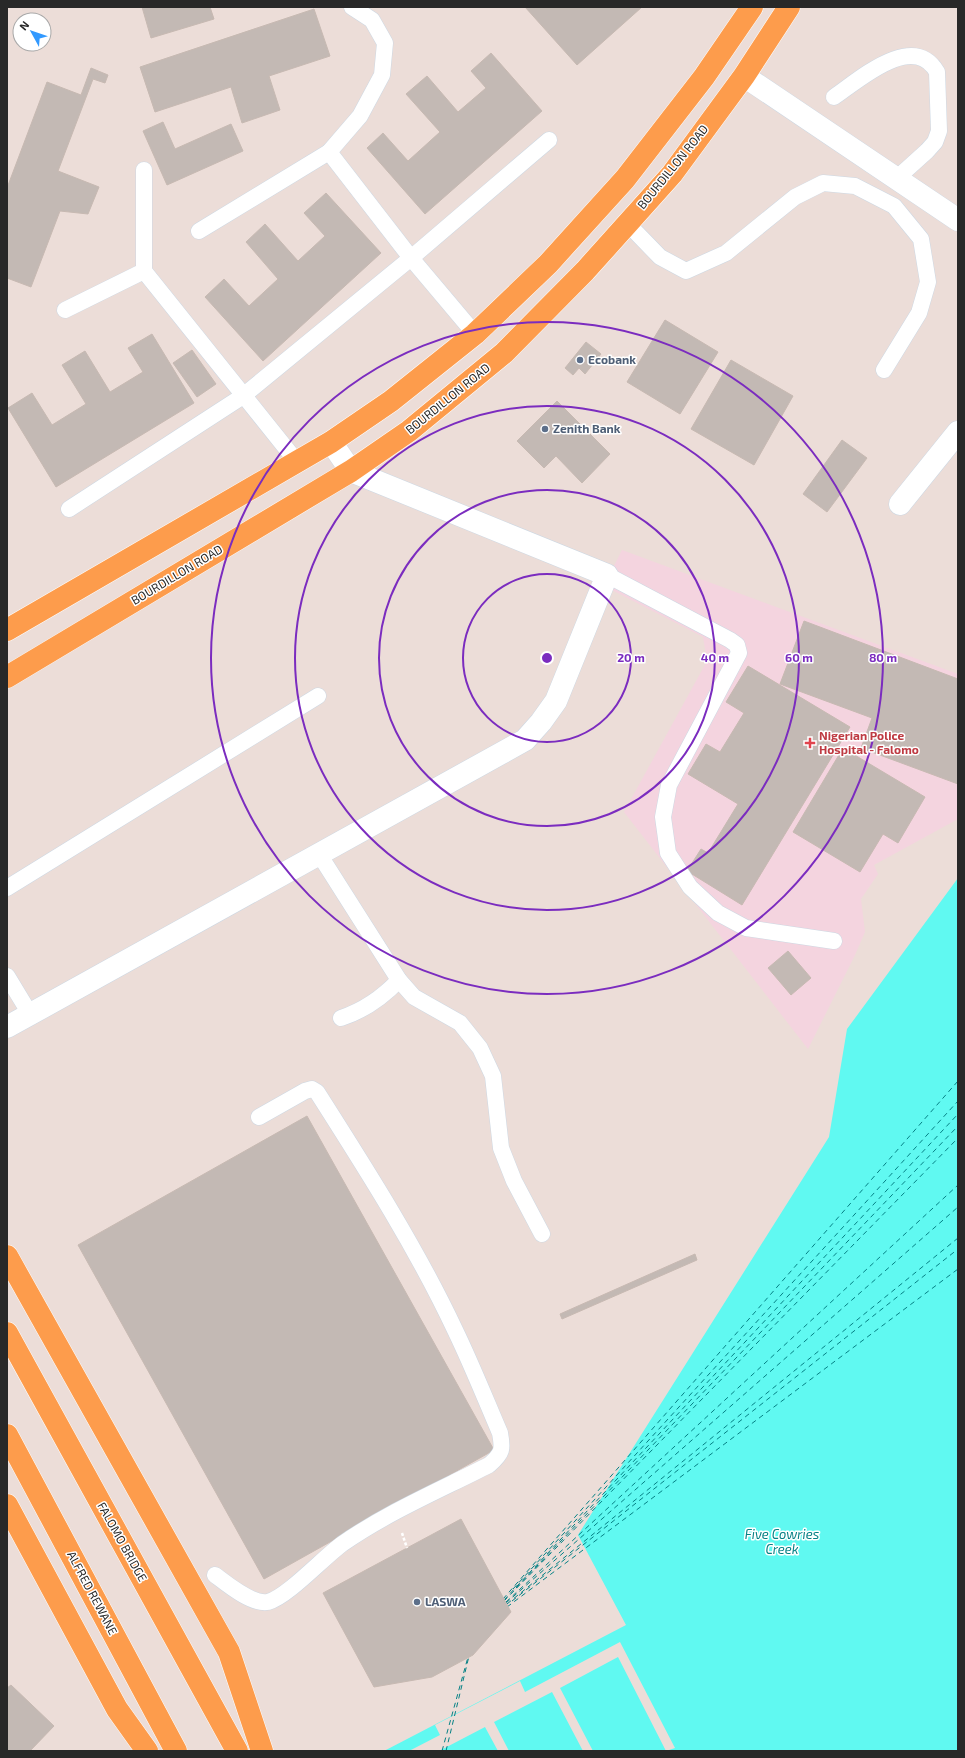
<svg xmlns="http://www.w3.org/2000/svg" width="965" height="1758" viewBox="0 0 965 1758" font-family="'Exo 2',sans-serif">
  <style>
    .medical { fill: #f4d4df }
    .water { fill: #60f9f1 }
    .pier { fill: #ecddd8 }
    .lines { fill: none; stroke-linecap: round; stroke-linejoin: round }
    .ferry { stroke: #058185; stroke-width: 1; stroke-dasharray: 5 4; stroke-linecap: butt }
    .building { fill: #c3b9b4; stroke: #c7b9b2 }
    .service-casing { stroke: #cdd8e3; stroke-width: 17 }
    .minor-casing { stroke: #cdd8e3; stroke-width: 23 }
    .primary-casing { stroke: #fff; stroke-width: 23 }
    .path { stroke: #fff; stroke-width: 2.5; stroke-dasharray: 3 2; stroke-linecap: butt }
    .service { stroke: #fff; stroke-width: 16 }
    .minor { stroke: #fff; stroke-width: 22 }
    .primary { stroke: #fd9c4c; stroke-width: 22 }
    .ring { fill: none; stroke: #7b2cbf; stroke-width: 2 }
    .service-dot { fill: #5c6f8a; stroke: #fff; stroke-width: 1.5 }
    .health-dot { fill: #e0444e; stroke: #fff; stroke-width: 1.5 }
    .labels { text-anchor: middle; stroke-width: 3; stroke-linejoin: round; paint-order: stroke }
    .street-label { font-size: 12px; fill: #282828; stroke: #fff }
    .service-label { font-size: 12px; font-weight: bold; fill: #4e5e75; stroke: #fff; text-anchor: start }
    .health-label { font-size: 12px; font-weight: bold; fill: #be3a42; stroke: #fff; text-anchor: start }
    .water-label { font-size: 13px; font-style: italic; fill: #058185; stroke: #fff }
    .centre { fill: #7b2cbf; stroke: #fff; stroke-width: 2 }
    .ring-label { font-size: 12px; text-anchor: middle; font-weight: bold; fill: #7b2cbf; stroke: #fff; stroke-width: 3; stroke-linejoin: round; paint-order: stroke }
  </style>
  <rect width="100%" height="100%" fill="#ecddd8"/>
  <polygon class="medical" points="622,550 958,674 958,819 874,865 878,874 861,899 865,932 855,955 808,1049 624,812 707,661 703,637 604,586"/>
  <polygon class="water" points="958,878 958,1751 384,1751 626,1625 578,1535 829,1137 847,1029"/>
  <polygon class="pier" points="620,1642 675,1748 666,1751 618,1657 560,1688 593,1751 583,1751 552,1692 494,1722 509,1751 498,1751 485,1727 439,1751 409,1751 440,1735 435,1725 520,1681 525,1692"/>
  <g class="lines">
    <g class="ferry">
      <polyline points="516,1588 958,1126"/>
      <polyline points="513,1589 958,1101"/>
      <polyline points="503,1599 958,1081"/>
      <polyline points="504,1600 958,1114"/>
      <polyline points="504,1601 958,1138"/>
      <polyline points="512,1601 958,1249"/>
      <polyline points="506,1602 958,1185"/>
      <polyline points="506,1603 958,1207"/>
      <polyline points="507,1604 958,1238"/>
      <polyline points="507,1607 958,1269"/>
      <polyline points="442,1751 468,1657"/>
      <polyline points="446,1751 469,1656"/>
    </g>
  </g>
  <g class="building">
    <polygon points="142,7 210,7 214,19 151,38"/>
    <polygon points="525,7 642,7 577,65"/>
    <polygon points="314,9 330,56 269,76 280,110 242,123 231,87 155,112 140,67"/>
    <polygon points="491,53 542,111 425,214 367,148 383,133 408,161 440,132 406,94 427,76 458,112 486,88 471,71"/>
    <polygon points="91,68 108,75 105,83 93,79 58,171 99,187 88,214 60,211 31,287 7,278 7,188 47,82 81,95"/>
    <polygon points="163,122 175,149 231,124 243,151 167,185 143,131"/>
    <polygon points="326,193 381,253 263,361 205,297 224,279 249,306 278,279 246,242 265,224 298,261 325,236 304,213"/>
    <polygon points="665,320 718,352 680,414 627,382"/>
    <polygon points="152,334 194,403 56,487 8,408 32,393 52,425 86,404 62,365 85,351 110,392 143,372 128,348"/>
    <polygon points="586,342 601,354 585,374 579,368 573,375 565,368"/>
    <polygon points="192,350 216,384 197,397 173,363"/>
    <polygon points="731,360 793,396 754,465 691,429"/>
    <polygon points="557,401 610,454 582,483 556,456 544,468 517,441"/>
    <polygon points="842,440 867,458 827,512 803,494"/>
    <polygon points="804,621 958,679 958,784 861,748 872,718 780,684"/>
    <polygon points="748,666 850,727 742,905 687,871 701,849 708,853 738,804 688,774 706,744 720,752 744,713 726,702"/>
    <polygon points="843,748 925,797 898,843 883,834 860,872 793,832"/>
    <polygon points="788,951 811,978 791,995 768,968"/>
    <polygon points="307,1116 494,1450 264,1579 78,1245"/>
    <polygon points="695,1254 697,1260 562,1319 560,1314"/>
    <polygon points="461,1519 511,1612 473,1655 432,1677 374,1687 323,1593"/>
    <polygon points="11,1685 54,1726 30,1751 7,1751 7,1688"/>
  </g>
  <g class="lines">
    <defs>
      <g id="service">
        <polyline points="352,7 372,20 385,43 382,75 360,116 329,152 411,258 475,334"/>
        <path d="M834,97C859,80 913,31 937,72L939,131L935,142L927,151L896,179"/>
        <polyline points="144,170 144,271 297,462"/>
        <polyline points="627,223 660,257 686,271 726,253 795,197 823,183 855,186 894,206 921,239 928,282 919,313 884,370"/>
        <polyline points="199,231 329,152"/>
        <polyline points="65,310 144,271"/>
        <polyline points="69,509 243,396 411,258 549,140"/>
        <polyline points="607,575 730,640 737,645 739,653 669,785 663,817 668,853 690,887 718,913 746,928 834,941"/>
        <polyline points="319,854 399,980 414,997 460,1023 480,1048 493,1076 501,1148 514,1181 542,1234"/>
        <polyline points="7,888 318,696"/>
        <polyline points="7,976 30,1014"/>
        <path d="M341,1018C365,1010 382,998 399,980"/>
        <path d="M215,1575C227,1584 252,1605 268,1602C287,1597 323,1558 342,1544C388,1512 440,1490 489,1465C503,1453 503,1449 500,1433C485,1398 471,1363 455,1330C416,1247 366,1169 317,1092L312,1089L305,1091L259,1117"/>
      </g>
      <g id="minor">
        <polyline points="744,76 958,220"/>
        <polyline points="900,504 958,432"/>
        <polyline points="7,1027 525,740 541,722 556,701 607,575 351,471 331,442"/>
      </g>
      <g id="primary">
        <polyline points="7,630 331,442 391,401 475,334 548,264 625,179 704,77 752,7"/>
        <polyline points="7,677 351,471 409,431 504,353 585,271 672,174 744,76 789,7"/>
        <polyline points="7,1256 229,1652 262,1751"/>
        <polyline points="7,1333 237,1751"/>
        <polyline points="7,1435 176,1751"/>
        <polyline points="7,1505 117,1709 147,1751"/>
      </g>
    </defs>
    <use href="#service" class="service-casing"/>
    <use href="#minor" class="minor-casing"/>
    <use href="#primary" class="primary-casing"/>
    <polyline class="path" points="402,1533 407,1548"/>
    <use href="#service" class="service"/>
    <use href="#minor" class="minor"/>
    <use href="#primary" class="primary"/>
  </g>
  <g class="ring">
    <circle cx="547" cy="658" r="84"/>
    <circle cx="547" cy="658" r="168"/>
    <circle cx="547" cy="658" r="252"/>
    <circle cx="547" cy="658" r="336"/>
  </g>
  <g class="service-dot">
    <circle cx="580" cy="360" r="4"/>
    <circle cx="545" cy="429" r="4"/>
    <circle cx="417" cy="1602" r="4"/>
  </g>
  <path class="health-dot" d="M808 737h4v4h4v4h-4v4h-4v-4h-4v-4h4z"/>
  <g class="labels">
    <g class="street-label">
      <text transform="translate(673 167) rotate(-51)" y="4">BOURDILLON ROAD</text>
      <text transform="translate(448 399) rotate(-39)" y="4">BOURDILLON ROAD</text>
      <text transform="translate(177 575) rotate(-31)" y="4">BOURDILLON ROAD</text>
      <text transform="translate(122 1542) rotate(61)" y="4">FALOMO BRIDGE</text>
      <text transform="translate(92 1593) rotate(62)" y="4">ALFRED REWANE</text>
    </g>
    <g class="service-label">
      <text x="588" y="364">Ecobank</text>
      <text x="553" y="433">Zenith Bank</text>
      <text x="425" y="1606">LASWA</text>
    </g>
    <g class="health-label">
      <text x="819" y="740">Nigerian Police<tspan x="819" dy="14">Hospital - Falomo</tspan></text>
    </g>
    <g class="water-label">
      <text x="782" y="1539">Five Cowries<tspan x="782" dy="15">Creek</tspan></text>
    </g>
  </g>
  <circle cx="547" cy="658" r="6" class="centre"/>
  <g class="ring-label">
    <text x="631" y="662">20 m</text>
    <text x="715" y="662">40 m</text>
    <text x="799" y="662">60 m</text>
    <text x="883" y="662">80 m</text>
  </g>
  <rect width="965" height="1758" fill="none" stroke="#282828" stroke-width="16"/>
  <g transform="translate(32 32) rotate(310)"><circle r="19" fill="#ffffff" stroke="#a9a9a9"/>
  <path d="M0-3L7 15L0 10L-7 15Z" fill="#3299ff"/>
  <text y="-6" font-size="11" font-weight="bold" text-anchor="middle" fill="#282828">N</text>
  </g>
</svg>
